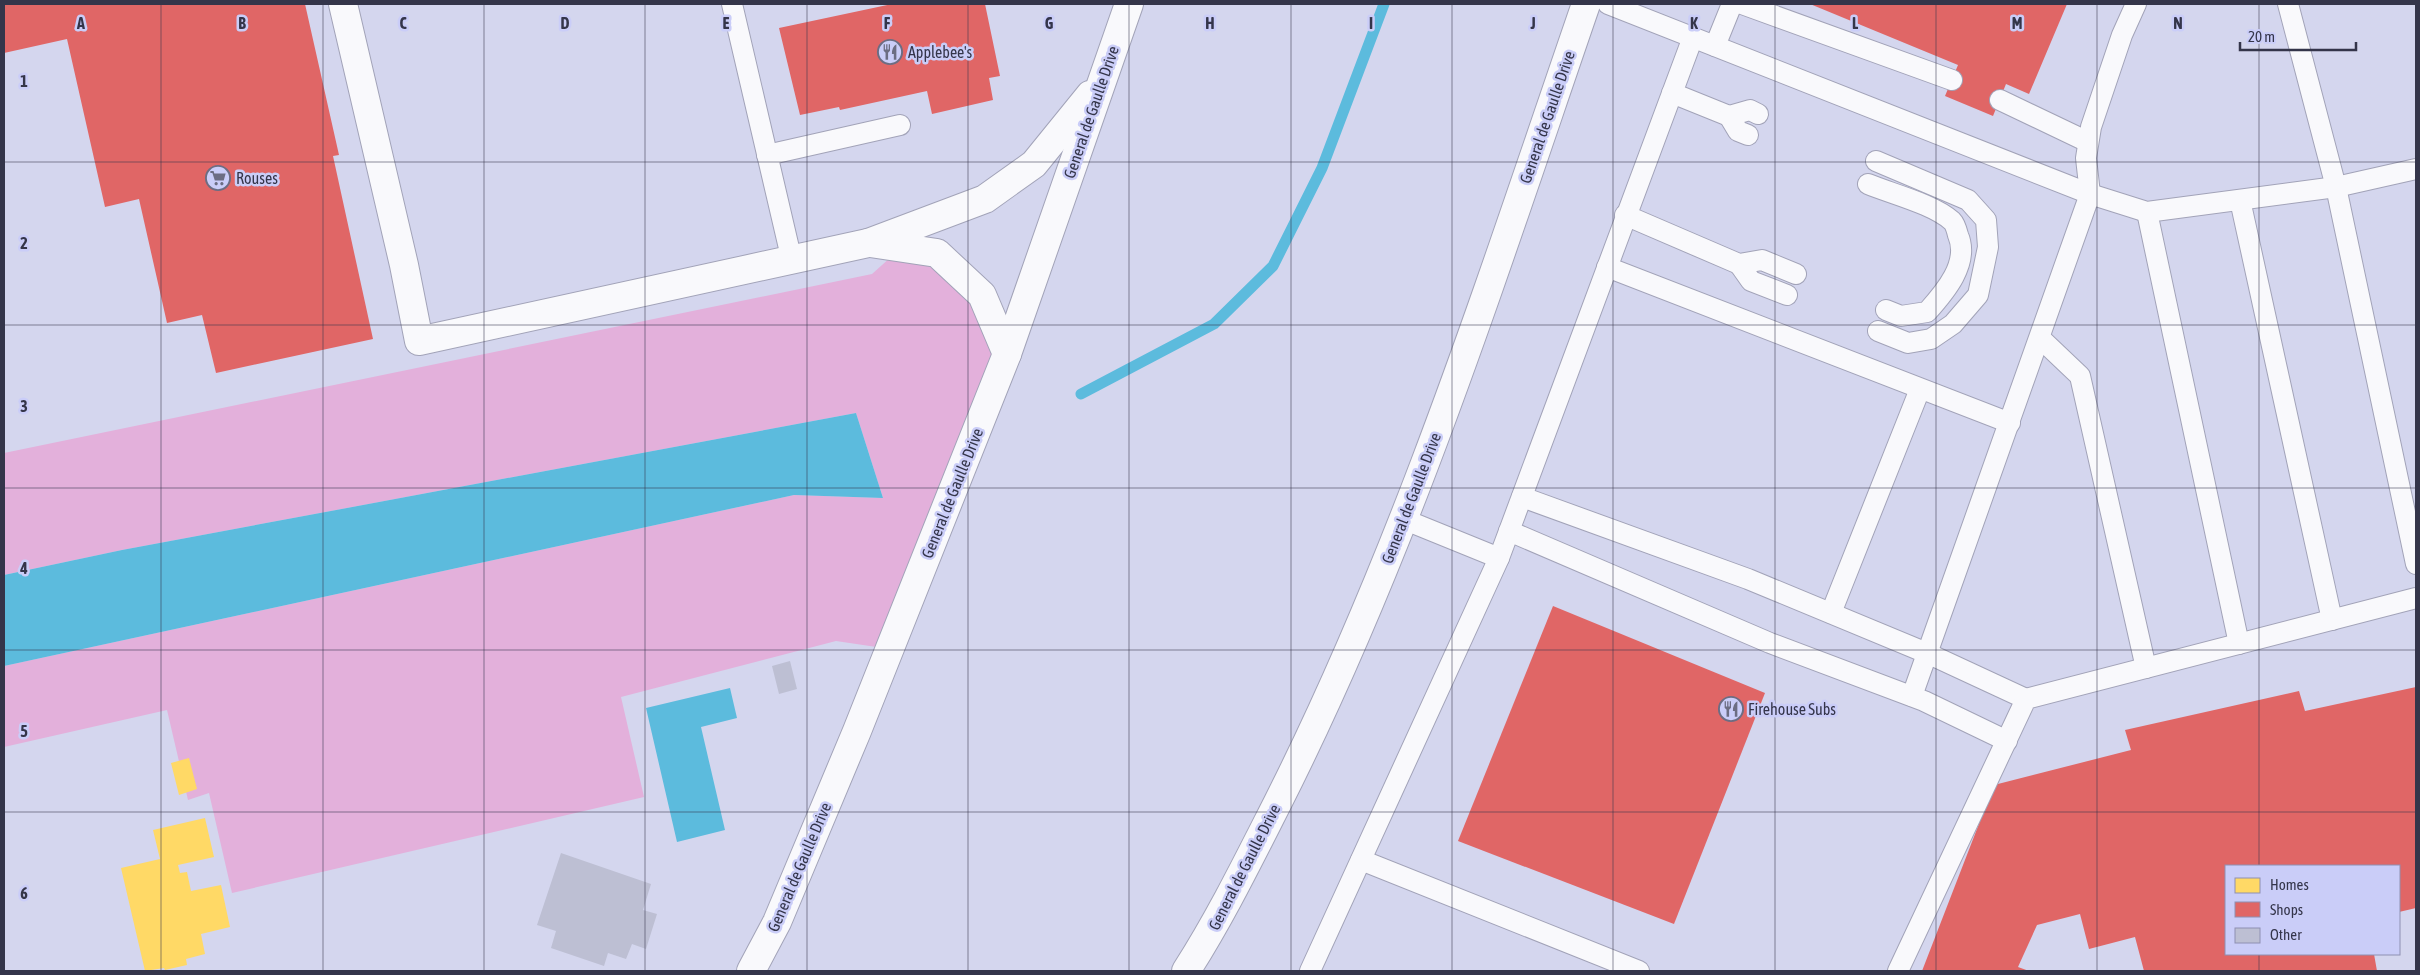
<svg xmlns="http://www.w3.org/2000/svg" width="2420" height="975" viewBox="0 0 2420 975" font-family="'Asap Condensed',sans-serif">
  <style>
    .green { fill: #e3b0db }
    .water { fill: #5cbbdd }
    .homes { fill: #ffd966 }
    .shops { fill: #e06666 }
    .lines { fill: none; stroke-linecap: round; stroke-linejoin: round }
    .stream { stroke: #5cbbdd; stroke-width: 11 }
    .building { fill: #bdbfd3 }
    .service-casing { stroke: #a2a3b8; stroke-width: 22 }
    .minor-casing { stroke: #a2a3b8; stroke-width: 30 }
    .primary-casing { stroke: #a2a3b8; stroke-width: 30 }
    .service { stroke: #f9f9fc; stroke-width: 20 }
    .minor { stroke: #f9f9fc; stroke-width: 28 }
    .primary { stroke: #f9f9fc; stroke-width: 28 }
    .grid { fill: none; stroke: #34354a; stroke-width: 1; stroke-opacity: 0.55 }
    .labels { text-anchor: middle; stroke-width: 5; stroke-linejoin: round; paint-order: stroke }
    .poi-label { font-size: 16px; fill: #34354a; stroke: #cacdf8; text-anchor: start }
    .street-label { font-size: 16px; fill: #34354a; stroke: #cacdf8 }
    .grid-label { font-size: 16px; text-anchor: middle; font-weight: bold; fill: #34354a; stroke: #cacdf8; stroke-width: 5; stroke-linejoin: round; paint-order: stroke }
  </style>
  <rect width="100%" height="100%" fill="#d4d6ee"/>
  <polygon class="green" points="901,248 937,253 1007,354 890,649 836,641 621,697 644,797 232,893 209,793 188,800 167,710 4,747 4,666 794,495 883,498 856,413 122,550 4,575 4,453 872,274"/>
  <g class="water">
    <polygon points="856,413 883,498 794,495 4,666 4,575 122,550"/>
    <polygon points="730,688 737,718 701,727 725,830 677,842 646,708"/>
  </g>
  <g class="homes">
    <polygon points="189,758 197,789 179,795 171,763"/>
    <polygon points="205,818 214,857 178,865 180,873 187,872 191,891 221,885 230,927 201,934 205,954 186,959 187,965 165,970 164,968 145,971 121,868 160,859 153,830"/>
  </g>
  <g class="shops">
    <polygon points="4,4 305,4 339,155 333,156 373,339 216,373 202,315 167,323 139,199 105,207 67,39 4,53"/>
    <polygon points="892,4 985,4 1000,76 989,78 993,100 932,114 927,91 840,110 839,107 800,115 779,28"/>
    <polygon points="1810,4 2067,4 2029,94 2006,84 1993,116 1945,96 1958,65"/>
    <polygon points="1553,606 1765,693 1674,924 1458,841"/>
    <polygon points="2416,687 2416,908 2399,912 2399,866 2226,866 2226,954 2374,954 2377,971 2144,971 2135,937 2089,949 2080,914 2037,925 2018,967 2029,971 1922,971 1994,785 2131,750 2125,730 2299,691 2305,711"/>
  </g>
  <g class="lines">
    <polyline class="stream" points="1081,394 1214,324 1273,266 1322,168 1384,4"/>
  </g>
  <g class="building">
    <polygon points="790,661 797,689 779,694 772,666"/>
    <polygon points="561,853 651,884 643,910 657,914 646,949 632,944 626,959 608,953 604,966 551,948 556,931 537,925"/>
  </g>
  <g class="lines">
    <defs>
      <g id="service">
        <polyline points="732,4 792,261"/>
        <polyline points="1608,4 2090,194 2147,212 2336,187 2416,169"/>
        <polyline points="1742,4 1952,80"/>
        <polyline points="2288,4 2336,187 2416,564"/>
        <polyline points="1715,46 1732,4"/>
        <polyline points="1672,93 1729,116 1750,110 1758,114"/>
        <polyline points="2000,100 2088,142"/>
        <polyline points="1729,116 1738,131 1748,135"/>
        <polyline points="767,155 900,125"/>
        <polyline points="1876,161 1968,200 1986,220 1988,247 1978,295 1953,324 1931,339 1908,343 1878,331"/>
        <path d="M1868,184C1892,194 1933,204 1952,221C1955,224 1957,231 1958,235C1970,263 1945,292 1927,312L1901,316L1886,310"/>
        <polyline points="2240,200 2332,620"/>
        <polyline points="2147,212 2239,644"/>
        <polyline points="1625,215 1739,264 1762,260 1796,274"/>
        <polyline points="1739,264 1751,281 1787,295"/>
        <polyline points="1607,267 2010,423"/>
        <polyline points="2040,338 2080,376 2146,668"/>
        <polyline points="1522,497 1748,579 1929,654 2026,699"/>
        <polyline points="1403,519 1499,558"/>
        <polyline points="1509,531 1770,643 1924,701 2007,741"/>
        <polyline points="1831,613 1920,389"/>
        <polyline points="1912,696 2090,194 2086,158 2091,127 2122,35 2136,4"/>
        <polyline points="1361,860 1639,971"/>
        <polyline points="1310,971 1499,558 1693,37"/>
        <polyline points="1898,971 2026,699 2416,598"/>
      </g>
      <polyline id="minor" points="343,4 404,265 419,341 868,243"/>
      <g id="primary">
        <polyline points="868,243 985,199 1034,164 1090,95"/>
        <polyline points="870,243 937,253 982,295 1007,354"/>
        <polyline points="751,971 777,922 857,731 1007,354 1129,4"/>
        <path d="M1186,971C1220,918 1248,861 1277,804C1406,549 1493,274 1586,4"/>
      </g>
    </defs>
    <use href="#service" class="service-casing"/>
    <use href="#minor" class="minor-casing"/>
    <use href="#primary" class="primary-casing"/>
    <use href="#service" class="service"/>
    <use href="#minor" class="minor"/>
    <use href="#primary" class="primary"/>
  </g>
  <path class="grid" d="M161,4V971M323,4V971M484,4V971M645,4V971M807,4V971M968,4V971M1129,4V971M1291,4V971M1452,4V971M1613,4V971M1775,4V971M1936,4V971M2097,4V971M2259,4V866M4,162H2416M4,325H2416M4,488H2416M4,650H2416M4,812H2416M2259,954V971"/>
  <defs>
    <symbol id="restaurant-ring" viewBox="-11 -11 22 22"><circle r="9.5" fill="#cacdf8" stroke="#6c6d83" stroke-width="1.5"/><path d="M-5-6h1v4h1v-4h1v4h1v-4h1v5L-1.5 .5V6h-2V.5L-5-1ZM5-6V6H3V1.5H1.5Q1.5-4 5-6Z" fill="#6c6d83"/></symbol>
    <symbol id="supermarket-ring" viewBox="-11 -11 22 22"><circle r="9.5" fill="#cacdf8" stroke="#6c6d83" stroke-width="1.5"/><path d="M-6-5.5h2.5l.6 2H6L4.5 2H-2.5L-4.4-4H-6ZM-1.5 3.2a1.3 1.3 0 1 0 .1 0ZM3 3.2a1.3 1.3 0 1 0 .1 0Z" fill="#6c6d83"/></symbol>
  </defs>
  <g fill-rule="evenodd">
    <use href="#restaurant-ring" x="876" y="38" width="28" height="28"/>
    <use href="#supermarket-ring" x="204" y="164" width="28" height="28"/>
    <use href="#restaurant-ring" x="1717" y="695" width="28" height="28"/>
  </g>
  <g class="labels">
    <g class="poi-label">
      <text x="908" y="58">Applebee's</text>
      <text x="236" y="184">Rouses</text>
      <text x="1748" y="715">Firehouse Subs</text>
    </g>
    <g class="street-label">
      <text transform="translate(1091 112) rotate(-71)" y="6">General de Gaulle Drive</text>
      <text transform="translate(1547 117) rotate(-71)" y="6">General de Gaulle Drive</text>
      <text transform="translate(952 493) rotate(-68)" y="6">General de Gaulle Drive</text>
      <text transform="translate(1411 498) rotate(-69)" y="6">General de Gaulle Drive</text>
      <text transform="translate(799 867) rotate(-67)" y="6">General de Gaulle Drive</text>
      <text transform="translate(1244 867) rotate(-63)" y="6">General de Gaulle Drive</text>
    </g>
  </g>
  <g class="grid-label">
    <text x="81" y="29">A</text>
    <text x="242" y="29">B</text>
    <text x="403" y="29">C</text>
    <text x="565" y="29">D</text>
    <text x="726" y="29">E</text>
    <text x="887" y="29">F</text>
    <text x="1049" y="29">G</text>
    <text x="1210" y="29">H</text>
    <text x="1371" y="29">I</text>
    <text x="1533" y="29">J</text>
    <text x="1694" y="29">K</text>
    <text x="1855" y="29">L</text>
    <text x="2017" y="29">M</text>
    <text x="2178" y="29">N</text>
    <text x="24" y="87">1</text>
    <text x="24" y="249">2</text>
    <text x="24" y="412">3</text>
    <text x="24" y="574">4</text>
    <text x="24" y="737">5</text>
    <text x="24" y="899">6</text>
  </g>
  <rect width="2420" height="975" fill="none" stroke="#34354a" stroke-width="10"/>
  <rect x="2225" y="865" width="175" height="90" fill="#cacdf8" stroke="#8e90b2"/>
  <rect x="2235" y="878" width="25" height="15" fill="#ffd966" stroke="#8e90b2"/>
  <text x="2270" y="890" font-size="15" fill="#34354a">Homes</text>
  <rect x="2235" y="902" width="25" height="15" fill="#e06666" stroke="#8e90b2"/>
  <text x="2270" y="915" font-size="15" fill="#34354a">Shops</text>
  <rect x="2235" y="928" width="25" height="15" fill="#bdbfd3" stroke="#8e90b2"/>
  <text x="2270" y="940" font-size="15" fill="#34354a">Other</text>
  <path d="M2240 42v8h116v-8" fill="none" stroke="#34354a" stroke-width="2.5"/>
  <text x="2248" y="42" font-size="15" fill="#34354a" stroke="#cacdf8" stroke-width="4" paint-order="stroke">20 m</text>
</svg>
